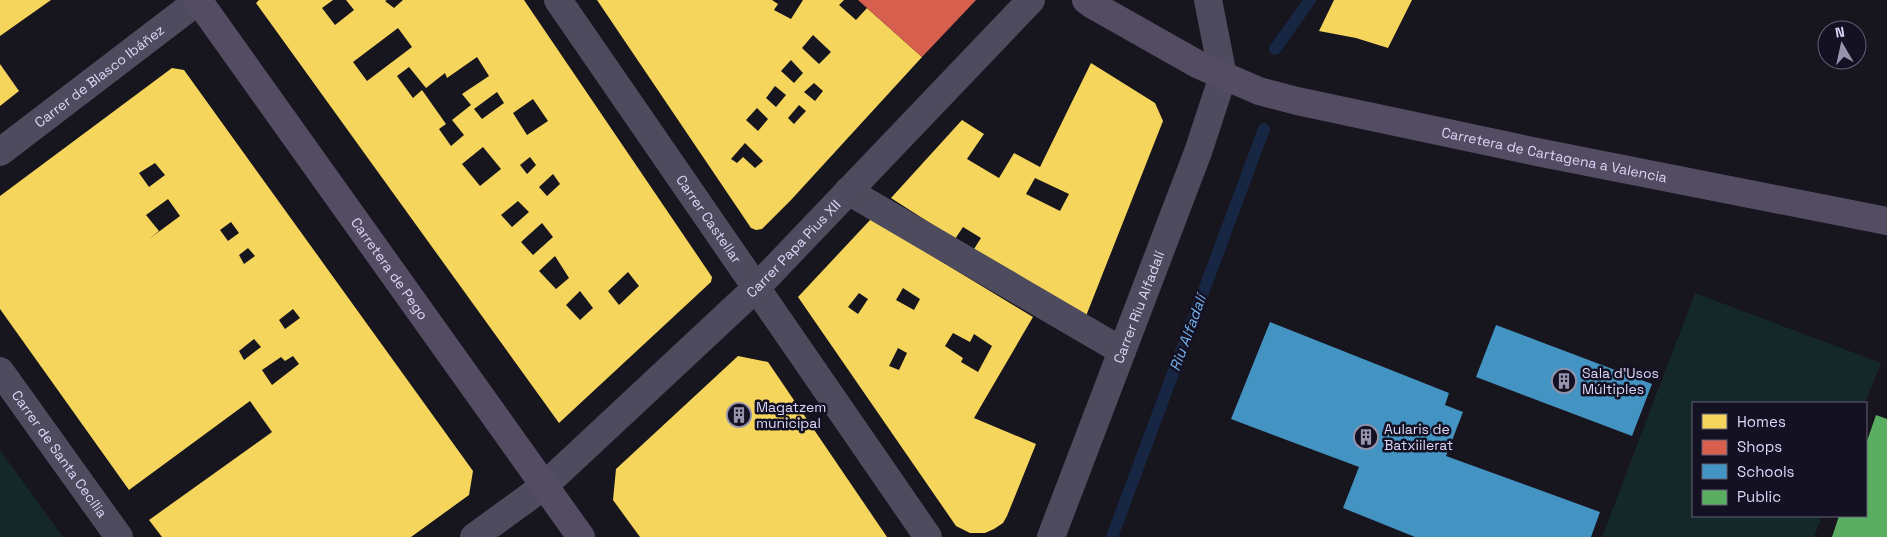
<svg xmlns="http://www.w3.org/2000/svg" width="1887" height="537" viewBox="0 0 1887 537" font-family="'Space Grotesk',sans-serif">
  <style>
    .green { fill: #152829 }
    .homes { fill: #f6d55c; fill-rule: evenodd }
    .shops { fill: #d6604d }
    .schools { fill: #4393c3 }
    .public { fill: #5aae61 }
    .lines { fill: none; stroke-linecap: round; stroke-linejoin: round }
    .stream { stroke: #172642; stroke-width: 12 }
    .minor { stroke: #4d4b5d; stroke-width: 28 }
    .major { stroke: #544c62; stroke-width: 28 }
    .labels { text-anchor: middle; stroke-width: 5; stroke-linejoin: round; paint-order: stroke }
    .street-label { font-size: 14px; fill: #dcd7f9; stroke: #141122 }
    .poi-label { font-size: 14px; fill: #dcd7f9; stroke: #141122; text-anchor: start }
    .water-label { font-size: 15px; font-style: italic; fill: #73b0eb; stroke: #141122 }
  </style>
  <rect width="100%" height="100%" fill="#17151e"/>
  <g class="green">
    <polygon points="1695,293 1881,363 1865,403 1693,403 1693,516 1822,516 1814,537 1602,537"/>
    <polygon points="0,450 63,537 0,537"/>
  </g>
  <g class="homes">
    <polygon points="0,0 51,0 0,36"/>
    <path d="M259,0H333L322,8L335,25L354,10L346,0H387L385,1L394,8L403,0H524L712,277L711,282L559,423L256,3ZM398,28L412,47L367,81L353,62ZM477,57L489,76L462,94L471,105L452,120L464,135L451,146L439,129L446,124L422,90L413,98L397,76L409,67L426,88L445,73L447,78ZM497,92L504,103L482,119L474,109ZM533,99L548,121L527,135L513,113ZM483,147L501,169L480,186L462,164ZM530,157L536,165L527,174L520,165ZM553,174L560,184L547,196L539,187ZM518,201L529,212L512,227L501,215ZM542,223L553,237L533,255L521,242ZM555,256L569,278L556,289L539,271ZM628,272L639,286L619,305L608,291ZM580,291L593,308L580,320L566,305Z"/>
    <path d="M597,0H772L778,4L774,10L791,19L803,0H844L839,5L856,20L867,8L922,57L791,200L762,229L756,230L751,228ZM813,35L831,52L819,64L802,48ZM791,60L803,73L794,83L781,71ZM814,83L823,91L815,101L804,92ZM775,86L786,95L776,107L766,98ZM799,105L806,111L794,124L788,118ZM757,108L768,119L758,131L746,120ZM745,143L763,161L755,168L743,157L737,163L731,159Z"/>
    <polygon points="1334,0 1412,0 1388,48 1356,38 1319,31"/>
    <path d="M1091,63L1155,103L1163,121L1086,316L974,249L981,238L963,227L955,239L891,198L962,120L984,134L967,159L999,178L1014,153L1040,167ZM1035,178L1069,194L1060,211L1026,194Z"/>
    <polygon points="0,64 19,91 0,106"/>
    <path d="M172,68L184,70L473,471L469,495L411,537H162L149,520L272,432L250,401L129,490L0,309V196ZM155,163L165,175L149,187L139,173ZM168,199L180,216L149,239L159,231L146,215ZM231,222L239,233L228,241L220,230ZM248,248L255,256L244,264L239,255ZM293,309L300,318L285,329L279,320ZM254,339L261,347L244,360L239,351ZM293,356L299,364L272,385L262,370L281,357L285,361Z"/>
    <path d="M871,219L1033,317L974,418L1036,444L1007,516L1003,523L994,529L985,533H970L956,526L798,297ZM903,288L920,299L914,310L896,300ZM859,293L868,299L858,314L848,307ZM953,333L970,342L974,334L992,346L978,372L961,362L963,358L945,346ZM898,348L907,353L899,370L889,366Z"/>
    <polygon points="738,356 768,362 887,537 640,537 613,500 616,469"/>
  </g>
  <polygon class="shops" points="858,0 976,0 922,57"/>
  <g class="schools">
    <polygon points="1270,322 1449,393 1445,405 1463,412 1446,456 1600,512 1591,537 1415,537 1343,508 1359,467 1231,419"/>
    <polygon points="1496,325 1652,384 1632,436 1476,377"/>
  </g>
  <polygon class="public" points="1876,415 1887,419 1887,537 1832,537 1839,516 1866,516 1866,444"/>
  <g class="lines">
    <g class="stream">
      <polyline points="1275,49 1310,0"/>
      <polyline points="1112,537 1264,129"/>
    </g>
    <g class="minor">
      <path id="s1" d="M558,0L928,537"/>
      <path id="s2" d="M0,152L199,0"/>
      <polyline points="848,191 1122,351"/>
      <path id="s3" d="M0,371L119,537"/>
      <path id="s4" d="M474,537L544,486L756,288L1031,0"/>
      <path id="s5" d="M1051,537L1198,152L1223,76L1208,0"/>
    </g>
    <g class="major">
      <path id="s6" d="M198,0L581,537"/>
      <path id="s7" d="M1086,0L1093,5L1199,65L1259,91L1297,101L1537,152L1887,221"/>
    </g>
  </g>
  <defs>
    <symbol id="building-ring" viewBox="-11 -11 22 22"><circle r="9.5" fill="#141122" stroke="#9793ac" stroke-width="1.5"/><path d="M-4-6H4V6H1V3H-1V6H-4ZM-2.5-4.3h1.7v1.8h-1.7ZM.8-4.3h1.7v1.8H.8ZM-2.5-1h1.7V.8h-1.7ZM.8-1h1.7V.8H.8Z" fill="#9793ac"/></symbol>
  </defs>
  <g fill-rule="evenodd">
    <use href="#building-ring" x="1550" y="367" width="28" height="28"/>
    <use href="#building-ring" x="725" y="401" width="28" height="28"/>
    <use href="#building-ring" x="1352" y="423" width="28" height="28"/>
  </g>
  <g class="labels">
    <g class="street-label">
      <text dy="5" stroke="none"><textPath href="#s2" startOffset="125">Carrer de Blasco Ibáñez</textPath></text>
      <text dy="5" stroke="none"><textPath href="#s7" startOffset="498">Carretera de Cartagena a Valencia</textPath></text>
      <text dy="5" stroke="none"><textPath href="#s1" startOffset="266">Carrer Castellar</textPath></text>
      <text dy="5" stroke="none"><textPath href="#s4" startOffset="431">Carrer Papa Pius XII</textPath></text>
      <text dy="5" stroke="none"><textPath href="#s6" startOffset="330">Carretera de Pego</textPath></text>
      <text dy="5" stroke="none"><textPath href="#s5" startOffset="246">Carrer Riu Alfadalí</textPath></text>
      <text dy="5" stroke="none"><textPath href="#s3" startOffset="102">Carrer de Santa Cecília</textPath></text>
    </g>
    <g class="poi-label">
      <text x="1582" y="378">Sala d'Usos<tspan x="1582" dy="16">Múltiples</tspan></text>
      <text x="756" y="412">Magatzem<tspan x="756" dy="16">municipal</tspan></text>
      <text x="1384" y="434">Aularis de<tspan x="1384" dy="16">Batxiilerat</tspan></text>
    </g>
    <g class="water-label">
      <text transform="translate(1188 333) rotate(-70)" y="5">Riu Alfadalí</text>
    </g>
  </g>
  <rect x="1692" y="402" width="175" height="115" fill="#141122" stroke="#646078"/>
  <rect x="1702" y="414" width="25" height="15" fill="#f6d55c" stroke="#646078"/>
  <text x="1737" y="427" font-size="15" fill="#dcd7f9">Homes</text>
  <rect x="1702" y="440" width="25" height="15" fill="#d6604d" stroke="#646078"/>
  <text x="1737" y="452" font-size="15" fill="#dcd7f9">Shops</text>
  <rect x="1702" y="464" width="25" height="15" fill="#4393c3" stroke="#646078"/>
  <text x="1737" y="477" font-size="15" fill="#dcd7f9">Schools</text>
  <rect x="1702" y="490" width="25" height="15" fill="#5aae61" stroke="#646078"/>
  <text x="1737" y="502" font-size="15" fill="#dcd7f9">Public</text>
  <g transform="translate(1842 45) rotate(351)"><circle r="24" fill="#141122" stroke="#646078"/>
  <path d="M0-4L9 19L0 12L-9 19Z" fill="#9793ac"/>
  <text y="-8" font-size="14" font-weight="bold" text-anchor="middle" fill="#dcd7f9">N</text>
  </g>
</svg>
